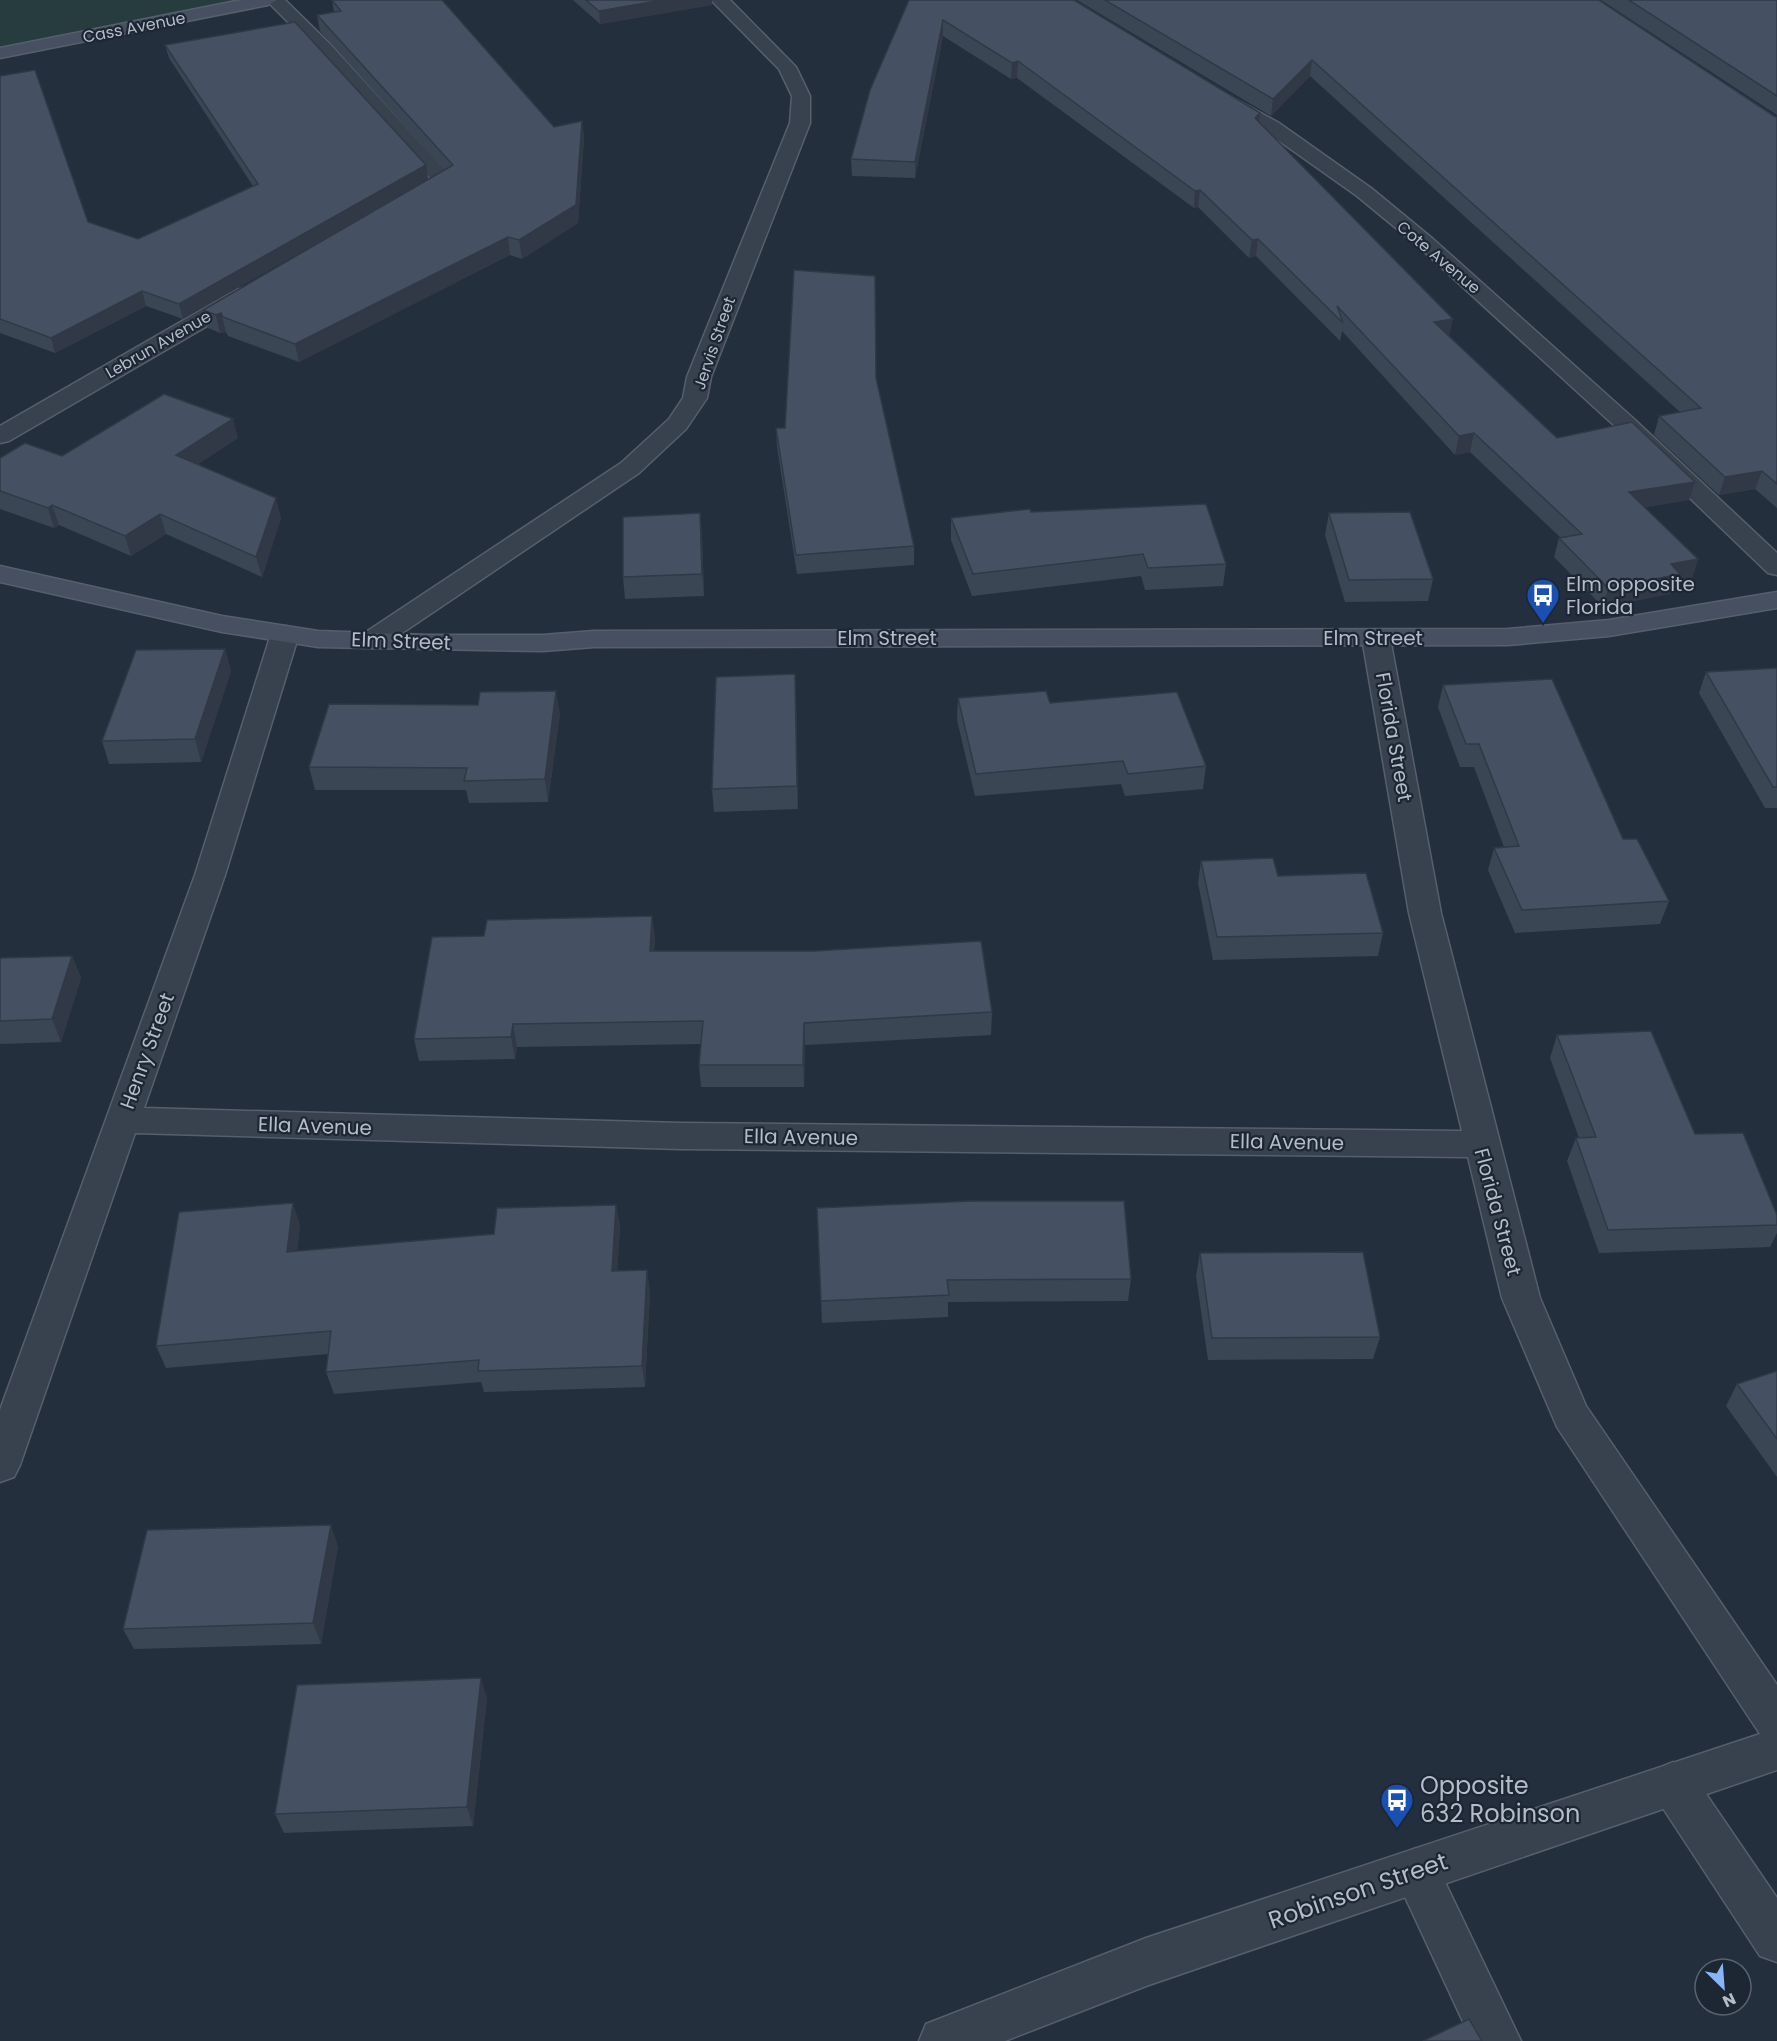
<svg xmlns="http://www.w3.org/2000/svg" width="1777" height="2041" viewBox="0 0 1777 2041" font-family="Poppins,sans-serif">
  <style>
    .green { fill: #263c3f }
    .lines { fill: none; stroke-linecap: round; stroke-linejoin: round }
    .lane-casing { stroke: #565f6c; stroke-width: 3 }
    .street-casing { stroke: #565f6c; stroke-width: 3 }
    .secondary-casing { stroke: #565f6c; stroke-width: 3 }
    .lane { fill: #38414e; fill-rule: evenodd }
    .street { fill: #38414e; fill-rule: evenodd }
    .secondary { fill: #465061; fill-rule: evenodd }
    .wall { fill: #3b4654 }
    .shaded-wall { fill: #303945 }
    .building { fill: #455162; stroke: #303945; stroke-width: 1.5 }
    .labels { text-anchor: middle; stroke-width: 4.5; stroke-linejoin: round; paint-order: stroke }
    .far-street-label { font-size: 16px; fill: #b4bcc9; stroke: #1d2633 }
    .poi-label { font-size: 20px; fill: #b4bcc9; stroke: #1d2633; text-anchor: start }
    .street-label { font-size: 20px; fill: #b4bcc9; stroke: #1d2633 }
    .near-poi-label { font-size: 24px; fill: #b4bcc9; stroke: #1d2633; text-anchor: start }
    .near-street-label { font-size: 24px; fill: #b4bcc9; stroke: #1d2633 }
  </style>
  <rect width="100%" height="100%" fill="#242f3e"/>
  <polygon class="green" points="0,0 276,0 0,54"/>
  <g class="lines">
    <defs>
      <g id="lane">
        <polygon points="1673,1762 1689,1769 1777,1898 1777,1962 1760,1956 1657,1799 1651,1784 1657,1769"/>
        <polygon points="1416,1848 1432,1855 1521,2041 1472,2041 1393,1871 1400,1855"/>
      </g>
      <g id="street">
        <polygon points="266,0 285,0 330,44 451,177 454,181 451,185 420,202 406,202 403,198 432,180 318,52"/>
        <polygon points="711,0 730,0 796,67 810,96 810,123 711,377 707,398 686,429 639,473 383,646 373,648 363,646 359,640 363,634 621,463 669,419 683,398 687,377 790,123 792,96 779,69"/>
        <polygon points="1221,91 1279,123 1371,188 1433,239 1634,419 1777,553 1777,575 1768,573 1618,429 1419,247 1357,196 1265,131 1214,101 1212,97 1214,93"/>
        <polygon points="244,288 252,290 255,295 252,300 9,441 0,443 0,426 236,290"/>
        <polygon points="285,626 295,628 299,634 225,875 144,1108 681,1123 1462,1131 1409,913 1362,638 1366,632 1376,630 1386,632 1390,638 1441,913 1540,1298 1586,1406 1777,1685 1777,1770 1146,1986 1005,2041 919,2041 926,2024 1146,1938 1760,1734 1557,1427 1502,1298 1468,1157 681,1149 135,1133 20,1465 14,1477 0,1482 0,1410 195,875 271,634 275,628"/>
      </g>
      <g id="secondary">
        <polygon points="241,0 277,0 268,5 0,58 0,48"/>
        <polygon points="0,566 222,616 318,631 428,635 543,635 594,631 1508,629 1609,620 1777,592 1777,608 1609,636 1508,645 594,647 543,651 318,647 222,632 0,582"/>
      </g>
    </defs>
    <use href="#lane" class="lane-casing"/>
    <use href="#street" class="street-casing"/>
    <use href="#secondary" class="secondary-casing"/>
    <use href="#lane" class="lane"/>
    <use href="#street" class="street"/>
    <use href="#secondary" class="secondary"/>
  </g>
  <g class="wall">
    <polygon points="332,0 554,127 582,121 584,138 578,223 522,259 510,255 299,362 228,336 226,332 220,333 208,328 203,310 394,199 183,319 146,306 55,353 0,333 0,76 88,222 138,239 253,186 169,58 165,45 428,179 444,170 320,31 317,15 334,12"/>
    <polygon points="573,0 712,0 712,5 600,24"/>
    <polygon points="909,0 1259,122 1449,336 1557,438 1689,500 1645,507 1698,559 1692,578 1678,581 1674,593 1603,607 1554,557 1559,538 1561,538 1470,452 1455,455 1342,331 1340,341 1256,256 1249,258 1198,207 1194,208 1017,78 1011,79 943,36 915,178 852,176 851,159"/>
    <polygon points="1077,0 1599,0 1774,116 1777,117 1777,508 1755,489 1719,495 1654,435 1659,416 1680,412 1310,76 1271,116"/>
    <polygon points="1601,0 1777,0 1777,115"/>
    <polygon points="876,378 914,546 914,565 797,574 777,447 776,428 785,428"/>
    <polygon points="238,438 198,464 281,518 262,577 166,534 131,556 59,525 54,528 0,509 0,458 62,456"/>
    <polygon points="1031,512 1226,564 1223,586 1145,590 1141,576 972,596 951,540 951,518"/>
    <polygon points="1329,513 1433,579 1428,601 1345,602 1325,535"/>
    <polygon points="702,535 704,596 625,599 623,577"/>
    <polygon points="225,649 231,671 201,762 109,764 102,741"/>
    <polygon points="1777,668 1777,808 1765,808 1699,693 1706,672"/>
    <polygon points="1443,685 1623,839 1669,901 1660,924 1515,933 1488,870 1494,848 1504,847 1474,767 1460,767 1438,707"/>
    <polygon points="796,697 798,809 714,812 712,789"/>
    <polygon points="958,698 1050,703 1206,766 1203,789 1125,796 1121,784 975,796 957,720"/>
    <polygon points="560,713 548,802 469,803 466,790 315,790 309,767"/>
    <polygon points="1201,861 1278,876 1383,933 1378,956 1213,960 1198,883"/>
    <polygon points="652,916 655,939 654,951 992,1012 991,1035 805,1045 804,1087 701,1087 699,1065 701,1044 517,1047 515,1059 419,1061 414,1039 484,936"/>
    <polygon points="72,956 81,978 61,1042 0,1044 0,958"/>
    <polygon points="1557,1035 1695,1134 1777,1215 1777,1233 1770,1247 1599,1253 1567,1161 1576,1138 1579,1138 1550,1058"/>
    <polygon points="616,1205 620,1227 617,1271 647,1270 650,1292 645,1387 484,1392 481,1382 334,1394 326,1372 328,1354 166,1368 156,1346 300,1225 297,1251 494,1234"/>
    <polygon points="817,1208 1131,1279 1128,1301 948,1302 948,1317 822,1323"/>
    <polygon points="1200,1253 1380,1337 1373,1359 1208,1360 1196,1276"/>
    <polygon points="1777,1371 1777,1477 1726,1406 1737,1384"/>
    <polygon points="338,1546 321,1644 134,1649 123,1629"/>
    <polygon points="487,1698 473,1826 284,1833 275,1814"/>
  </g>
  <g class="shaded-wall">
    <polygon points="663,0 712,0 712,5 600,24 599,11"/>
    <polygon points="943,20 943,36 915,178 915,162"/>
    <polygon points="1312,60 1310,76 1271,116 1273,99"/>
    <polygon points="1018,61 1017,78 1011,79 1012,63"/>
    <polygon points="1260,113 1258,129 1255,118"/>
    <polygon points="582,121 584,138 578,223 522,259 519,240"/>
    <polygon points="426,165 428,179 183,319 179,304"/>
    <polygon points="1200,190 1198,207 1194,208 1195,191"/>
    <polygon points="508,237 510,255 299,362 295,344"/>
    <polygon points="1258,239 1256,256 1249,258 1252,240"/>
    <polygon points="142,291 146,306 55,353 51,338"/>
    <polygon points="221,313 226,332 220,333 216,315"/>
    <polygon points="1453,319 1449,337 1434,322"/>
    <polygon points="233,419 238,438 182,474 176,455"/>
    <polygon points="1474,433 1470,452 1455,455 1459,436"/>
    <polygon points="1762,471 1755,489 1719,495 1725,477"/>
    <polygon points="1695,482 1689,500 1623,511 1629,492"/>
    <polygon points="276,498 281,518 262,577 256,557"/>
    <polygon points="52,505 59,525 54,528 48,508"/>
    <polygon points="700,513 702,535 704,596 702,574"/>
    <polygon points="160,514 166,534 131,556 125,536"/>
    <polygon points="1698,559 1692,578 1678,581 1674,593 1603,607 1608,588 1671,564"/>
    <polygon points="225,649 231,671 201,762 195,739"/>
    <polygon points="795,674 796,697 798,809 797,786"/>
    <polygon points="556,691 560,713 548,802 545,779"/>
    <polygon points="652,916 655,939 652,974 650,951"/>
    <polygon points="72,956 81,978 61,1042 52,1019"/>
    <polygon points="804,1023 805,1045 804,1087 803,1065"/>
    <polygon points="513,1024 517,1047 515,1059 511,1037"/>
    <polygon points="293,1203 300,1225 295,1274 287,1252"/>
    <polygon points="616,1205 620,1227 616,1293 612,1271"/>
    <polygon points="647,1270 650,1292 645,1387 642,1366"/>
    <polygon points="331,1525 338,1546 321,1644 313,1623"/>
    <polygon points="481,1678 487,1698 473,1826 467,1807"/>
  </g>
  <g class="building">
    <polygon points="332,0 442,0 554,127 582,121 576,205 519,240 508,237 295,344 223,317 221,313 216,315 203,310 453,165 317,15 341,11"/>
    <polygon points="586,0 663,0 599,11"/>
    <polygon points="909,0 1074,0 1260,113 1255,118 1453,319 1434,322 1557,438 1632,422 1695,482 1629,492 1698,559 1671,564 1680,574 1608,588 1559,538 1582,534 1474,433 1459,436 1337,306 1343,323 1258,239 1252,240 1200,190 1195,191 1018,61 1012,63 943,20 915,162 851,159 870,90"/>
    <polygon points="1105,0 1599,0 1774,116 1777,117 1777,484 1762,471 1725,477 1659,416 1701,408 1312,60 1273,99"/>
    <polygon points="1629,0 1777,0 1777,96"/>
    <polygon points="295,22 426,165 179,304 142,291 51,338 0,319 0,76 35,70 88,222 138,239 258,184 165,45"/>
    <polygon points="794,270 875,276 876,378 914,546 796,555 776,428 785,428"/>
    <polygon points="164,394 233,419 176,455 276,498 256,557 160,514 125,536 52,505 48,508 0,491 0,458 25,443 62,456"/>
    <polygon points="1206,504 1226,564 1148,568 1143,554 973,574 951,518 1030,509 1031,512"/>
    <polygon points="1410,512 1433,579 1349,580 1329,513"/>
    <polygon points="700,513 702,574 623,577 623,517"/>
    <polygon points="225,649 195,739 102,741 136,650"/>
    <polygon points="1777,668 1777,787 1773,787 1706,672"/>
    <polygon points="795,674 797,786 712,789 716,677"/>
    <polygon points="1552,679 1623,839 1637,839 1669,901 1522,910 1494,848 1519,846 1479,744 1466,744 1443,685"/>
    <polygon points="556,691 545,779 464,781 467,768 309,767 329,704 478,705 480,692"/>
    <polygon points="1046,691 1050,703 1177,692 1206,766 1128,774 1123,761 976,774 958,698"/>
    <polygon points="1273,858 1278,876 1366,873 1383,933 1217,937 1201,861"/>
    <polygon points="652,916 650,951 814,951 981,941 992,1012 804,1023 803,1065 699,1065 703,1021 513,1024 511,1037 414,1039 432,937 484,936 487,920"/>
    <polygon points="72,956 52,1019 0,1021 0,958"/>
    <polygon points="1651,1031 1695,1134 1743,1133 1777,1215 1777,1225 1608,1230 1576,1138 1596,1137 1557,1035"/>
    <polygon points="971,1201 1124,1201 1131,1279 947,1280 949,1295 821,1301 817,1208"/>
    <polygon points="293,1203 287,1252 494,1234 497,1208 616,1205 612,1271 647,1270 642,1366 478,1371 479,1360 326,1372 331,1331 156,1346 179,1212"/>
    <polygon points="1363,1252 1380,1337 1212,1338 1200,1253"/>
    <polygon points="1777,1371 1777,1439 1737,1384"/>
    <polygon points="331,1525 313,1623 123,1629 147,1530"/>
    <polygon points="481,1678 467,1807 275,1814 297,1685"/>
    <polygon points="1469,2019 1482,2041 1423,2041"/>
  </g>
  <defs>
    <symbol id="bus-pin" viewBox="-11 -11 22 30"><path d="M0 17L-7.5 6A9.5 9.5 0 1 1 7.5 6Z" fill="#1a4fb4" stroke="#1d2633"/><path d="M-5-6H5V4H4V6H2V4H-2V6H-4V4H-5ZM-3.5-4V0h7V-4ZM-3.5 1.2v1.5H-2V1.2ZM2 1.2v1.5H3.5V1.2Z" fill="#fff"/></symbol>
  </defs>
  <g fill-rule="evenodd">
    <use href="#bus-pin" x="1524" y="576" width="38" height="52"/>
    <use href="#bus-pin" x="1378" y="1781" width="38" height="52"/>
  </g>
  <g class="labels">
    <g class="far-street-label">
      <text transform="translate(134 27) rotate(-11)" y="6">Cass Avenue</text>
      <text transform="translate(1439 257) rotate(40)" y="6">Cote Avenue</text>
      <text transform="translate(714 343) rotate(-71)" y="6">Jervis Street</text>
      <text transform="translate(158 344) rotate(-30)" y="6">Lebrun Avenue</text>
    </g>
    <g class="poi-label">
      <text x="1566" y="591">Elm opposite<tspan x="1566" dy="23">Florida</tspan></text>
    </g>
    <g class="street-label">
      <text x="887" y="645">Elm Street</text>
      <text x="1373" y="645">Elm Street</text>
      <text transform="translate(401 641) rotate(2)" y="7">Elm Street</text>
      <text transform="translate(1394 737) rotate(80)" y="7">Florida Street</text>
      <text transform="translate(147 1051) rotate(-70)" y="7">Henry Street</text>
      <text transform="translate(315 1126) rotate(2)" y="7">Ella Avenue</text>
      <text transform="translate(801 1137) rotate(1)" y="7">Ella Avenue</text>
      <text transform="translate(1287 1142) rotate(1)" y="7">Ella Avenue</text>
      <text transform="translate(1498 1212) rotate(75)" y="7">Florida Street</text>
    </g>
    <g class="near-poi-label">
      <text x="1420" y="1794">Opposite<tspan x="1420" dy="28">632 Robinson</tspan></text>
    </g>
    <g class="near-street-label">
      <text transform="translate(1358 1891) rotate(-19)" y="8">Robinson Street</text>
    </g>
  </g>
  <g transform="translate(1723 1987) rotate(155)"><circle r="28" fill="#1d2633" stroke="#59626f" stroke-width="1.5"/>
  <path d="M0-4.5L10 22L0 15L-10 22Z" fill="#8ab4f8"/>
  <text y="-9" font-size="16" font-weight="bold" text-anchor="middle" fill="#b4bcc9">N</text>
  </g>
</svg>
